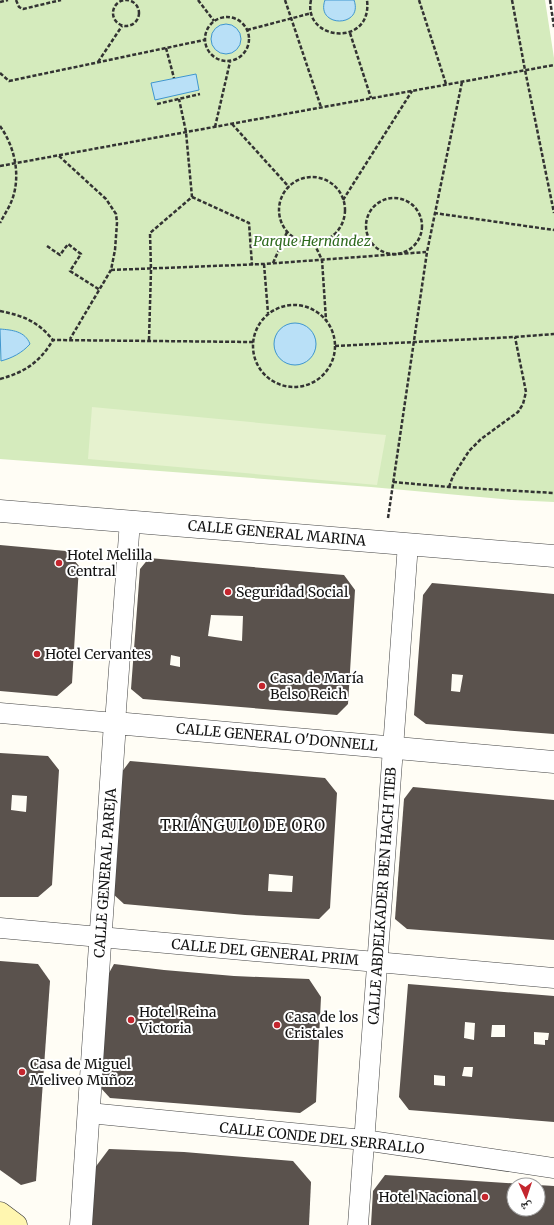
<svg xmlns="http://www.w3.org/2000/svg" width="554" height="1225" viewBox="0 0 554 1225" font-family="Merriweather,'Noto Naskh Arabic',serif">
  <style>
    .green { fill: #d5ebbd }
    .pitch { fill: #e6f2cf }
    .water { fill: #b9e0f7; stroke: #3f96cf }
    .building { fill: #5a524d; fill-rule: evenodd }
    .lines { fill: none; stroke-linecap: round; stroke-linejoin: round }
    .pedestrian-casing { stroke: #444; stroke-width: 21 }
    .minor-casing { stroke: #444; stroke-width: 23 }
    .secondary-casing { stroke: #333; stroke-width: 23 }
    .path { stroke: #333; stroke-width: 2.5; stroke-dasharray: 4 2; stroke-linecap: butt }
    .pedestrian { stroke: #fff; stroke-width: 20 }
    .minor { stroke: #fff; stroke-width: 22 }
    .secondary { stroke: #fff6b0; stroke-width: 22 }
    .poi-dot { fill: #c4262e; stroke: #fff; stroke-width: 1.5 }
    .labels { text-anchor: middle; stroke-width: 4; stroke-linejoin: round; paint-order: stroke }
    .park-label { font-size: 14px; font-style: italic; fill: #2f6b1f; stroke: #fff }
    .street-label { font-size: 14px; fill: #111; stroke: #fff }
    .poi-label { font-size: 14px; fill: #111; stroke: #fff; text-anchor: start }
    .neighbourhood-label { font-size: 15px; letter-spacing: 1px; fill: #111; stroke: #fff }
  </style>
  <rect width="100%" height="100%" fill="#fffdf5"/>
  <polygon class="green" points="0,0 545,0 554,58 554,502 512,500 371,487 0,459"/>
  <polygon class="pitch" points="92,407 386,435 377,485 88,459"/>
  <g class="water">
    <path d="M325,0H354C364,28 315,28 325,0Z"/>
    <circle cx="226" cy="39" r="15"/>
    <polygon points="196,74 199,90 155,100 151,83"/>
    <circle cx="295" cy="344" r="21"/>
    <path d="M0,329C12,330 25,331 30,344C22,353 12,358 1,361Z"/>
  </g>
  <g class="building">
    <polygon points="0,545 66,551 79,566 72,683 57,696 0,691 0,620 48,623 0,620"/>
    <path d="M149,558L344,575L355,590L348,704L337,715L143,699L131,689L140,569ZM211,615L243,616L242,641L208,636ZM171,655L180,657V667L170,665Z"/>
    <path d="M432,583L554,594V734L426,724L414,715L423,595ZM452,674L463,675L460,692L451,691Z"/>
    <path d="M0,753L48,756L59,770L52,885L38,897H0ZM12,795L27,796L26,812L11,810Z"/>
    <path d="M130,761L325,778L337,793L330,908L319,919L245,915L124,904L112,893L121,773ZM269,874L293,876L292,892L268,891Z"/>
    <polygon points="413,787 554,800 554,940 407,929 395,919 404,799"/>
    <polygon points="0,961 38,964 50,981 36,1181 21,1185 0,1170"/>
    <polygon points="114,964 164,970 234,976 309,979 321,997 316,1102 300,1113 110,1098 99,1086 109,973"/>
    <path d="M408,984L554,996V1122L409,1110L399,1097ZM465,1022L475,1023L474,1040L464,1038ZM492,1025H505V1037H491ZM534,1032L549,1033L548,1040H545V1045L534,1044ZM464,1067H473L472,1077L462,1076ZM434,1075L445,1076V1086L434,1085Z"/>
    <polygon points="109,1149 184,1152 293,1161 311,1182 309,1225 90,1225 94,1169"/>
    <polygon points="385,1175 522,1184 522,1185 514,1185 514,1209 538,1209 538,1185 554,1186 554,1225 371,1225 373,1191"/>
  </g>
  <g class="lines">
    <defs>
      <g id="pedestrian">
        <polyline points="0,713 115,723 130,521"/>
        <polyline points="0,928 554,978"/>
        <polyline points="89,1113 364,1140 554,1168"/>
        <polyline points="358,1225 408,544"/>
      </g>
      <g id="minor">
        <polyline points="0,511 554,556"/>
        <polyline points="81,1225 115,723 554,762"/>
      </g>
      <polyline id="secondary" points="0,1213 16,1225"/>
    </defs>
    <use href="#pedestrian" class="pedestrian-casing"/>
    <use href="#minor" class="minor-casing"/>
    <use href="#secondary" class="secondary-casing"/>
    <g class="path">
      <polyline points="16,0 19,7 23,9 61,0"/>
      <polyline points="198,0 214,21"/>
      <polyline points="285,0 321,107"/>
      <path d="M311,0C302,41 373,48 367,0"/>
      <polyline points="419,0 446,84"/>
      <polyline points="512,0 525,70 554,213"/>
      <polyline points="550,0 554,27"/>
      <circle cx="126" cy="13" r="13"/>
      <polyline points="0,2 8,0"/>
      <circle cx="227" cy="39" r="22"/>
      <polyline points="247,30 312,13"/>
      <polyline points="350,33 371,98"/>
      <polyline points="166,48 174,78"/>
      <polyline points="98,62 122,26"/>
      <polyline points="0,73 9,81 204,40"/>
      <polyline points="157,104 200,94"/>
      <polyline points="232,124 289,187"/>
      <path d="M0,126C15,147 21,176 12,200C9,208 4,215 0,223"/>
      <polyline points="215,127 230,62"/>
      <polyline points="59,156 106,199 116,214 117,223 115,250 111,270 70,339"/>
      <polyline points="0,166 554,65"/>
      <circle cx="312" cy="210" r="33"/>
      <polyline points="192,197 249,223 252,265"/>
      <circle cx="394" cy="226" r="28"/>
      <polyline points="343,200 412,91"/>
      <polyline points="434,213 554,230"/>
      <polyline points="314,243 322,260 326,320"/>
      <polyline points="47,246 60,255 68,244 81,254 70,271 100,290"/>
      <polyline points="273,263 287,232"/>
      <polyline points="264,264 268,313"/>
      <polyline points="111,270 264,264 426,252"/>
      <circle cx="294" cy="346" r="41"/>
      <path d="M0,311C24,316 37,321 53,340L253,342"/>
      <polyline points="149,340 151,270 150,233 192,197 186,132 179,99"/>
      <polyline points="335,346 515,337 554,334"/>
      <path d="M0,379C25,372 39,363 53,340"/>
      <polyline points="393,482 449,487 554,493"/>
      <polyline points="449,487 453,476 469,451 481,439 518,412 523,404 526,392 515,337"/>
      <polyline points="388,518 427,252 462,82"/>
    </g>
    <use href="#pedestrian" class="pedestrian"/>
    <use href="#minor" class="minor"/>
    <use href="#secondary" class="secondary"/>
  </g>
  <g class="poi-dot">
    <circle cx="59" cy="563" r="4"/>
    <circle cx="228" cy="592" r="4"/>
    <circle cx="37" cy="654" r="4"/>
    <circle cx="262" cy="686" r="4"/>
    <circle cx="131" cy="1020" r="4"/>
    <circle cx="277" cy="1025" r="4"/>
    <circle cx="22" cy="1072" r="4"/>
    <circle cx="485" cy="1197" r="4"/>
  </g>
  <g class="labels">
    <g class="park-label">
      <text x="312" y="246">Parque Hernández</text>
    </g>
    <g class="street-label">
      <text transform="translate(277 533) rotate(5)" y="5">CALLE GENERAL MARINA</text>
      <text transform="translate(277 737) rotate(5)" y="5">CALLE GENERAL O'DONNELL</text>
      <text transform="translate(105 873) rotate(-86)" y="5">CALLE GENERAL PAREJA</text>
      <text transform="translate(382 896) rotate(-86)" y="5">CALLE ABDELKADER BEN HACH TIEB</text>
      <text transform="translate(265 952) rotate(5)" y="5">CALLE DEL GENERAL PRIM</text>
      <text transform="translate(322 1138) rotate(6)" y="5">CALLE CONDE DEL SERRALLO</text>
    </g>
    <g class="poi-label">
      <text x="67" y="560">Hotel Melilla<tspan x="67" dy="16">Central</tspan></text>
      <text x="236" y="597">Seguridad Social</text>
      <text x="45" y="659">Hotel Cervantes</text>
      <text x="270" y="683">Casa de María<tspan x="270" dy="16">Belso Reich</tspan></text>
      <text x="139" y="1017">Hotel Reina<tspan x="139" dy="16">Victoria</tspan></text>
      <text x="285" y="1022">Casa de los<tspan x="285" dy="16">Cristales</tspan></text>
      <text x="30" y="1069">Casa de Miguel<tspan x="30" dy="16">Meliveo Muñoz</tspan></text>
      <text x="477" y="1202" text-anchor="end">Hotel Nacional</text>
    </g>
    <g class="neighbourhood-label">
      <text x="243" y="831">TRIÁNGULO DE ORO</text>
    </g>
  </g>
  <g transform="translate(526 1197) rotate(177)"><circle r="19" fill="#ffffff" stroke="#a0a0a0"/>
  <path d="M0-3L7 15L0 10L-7 15Z" fill="#c4262e"/>
  <text y="-6" font-size="11" font-weight="bold" text-anchor="middle" fill="#111111">ش</text>
  </g>
</svg>
